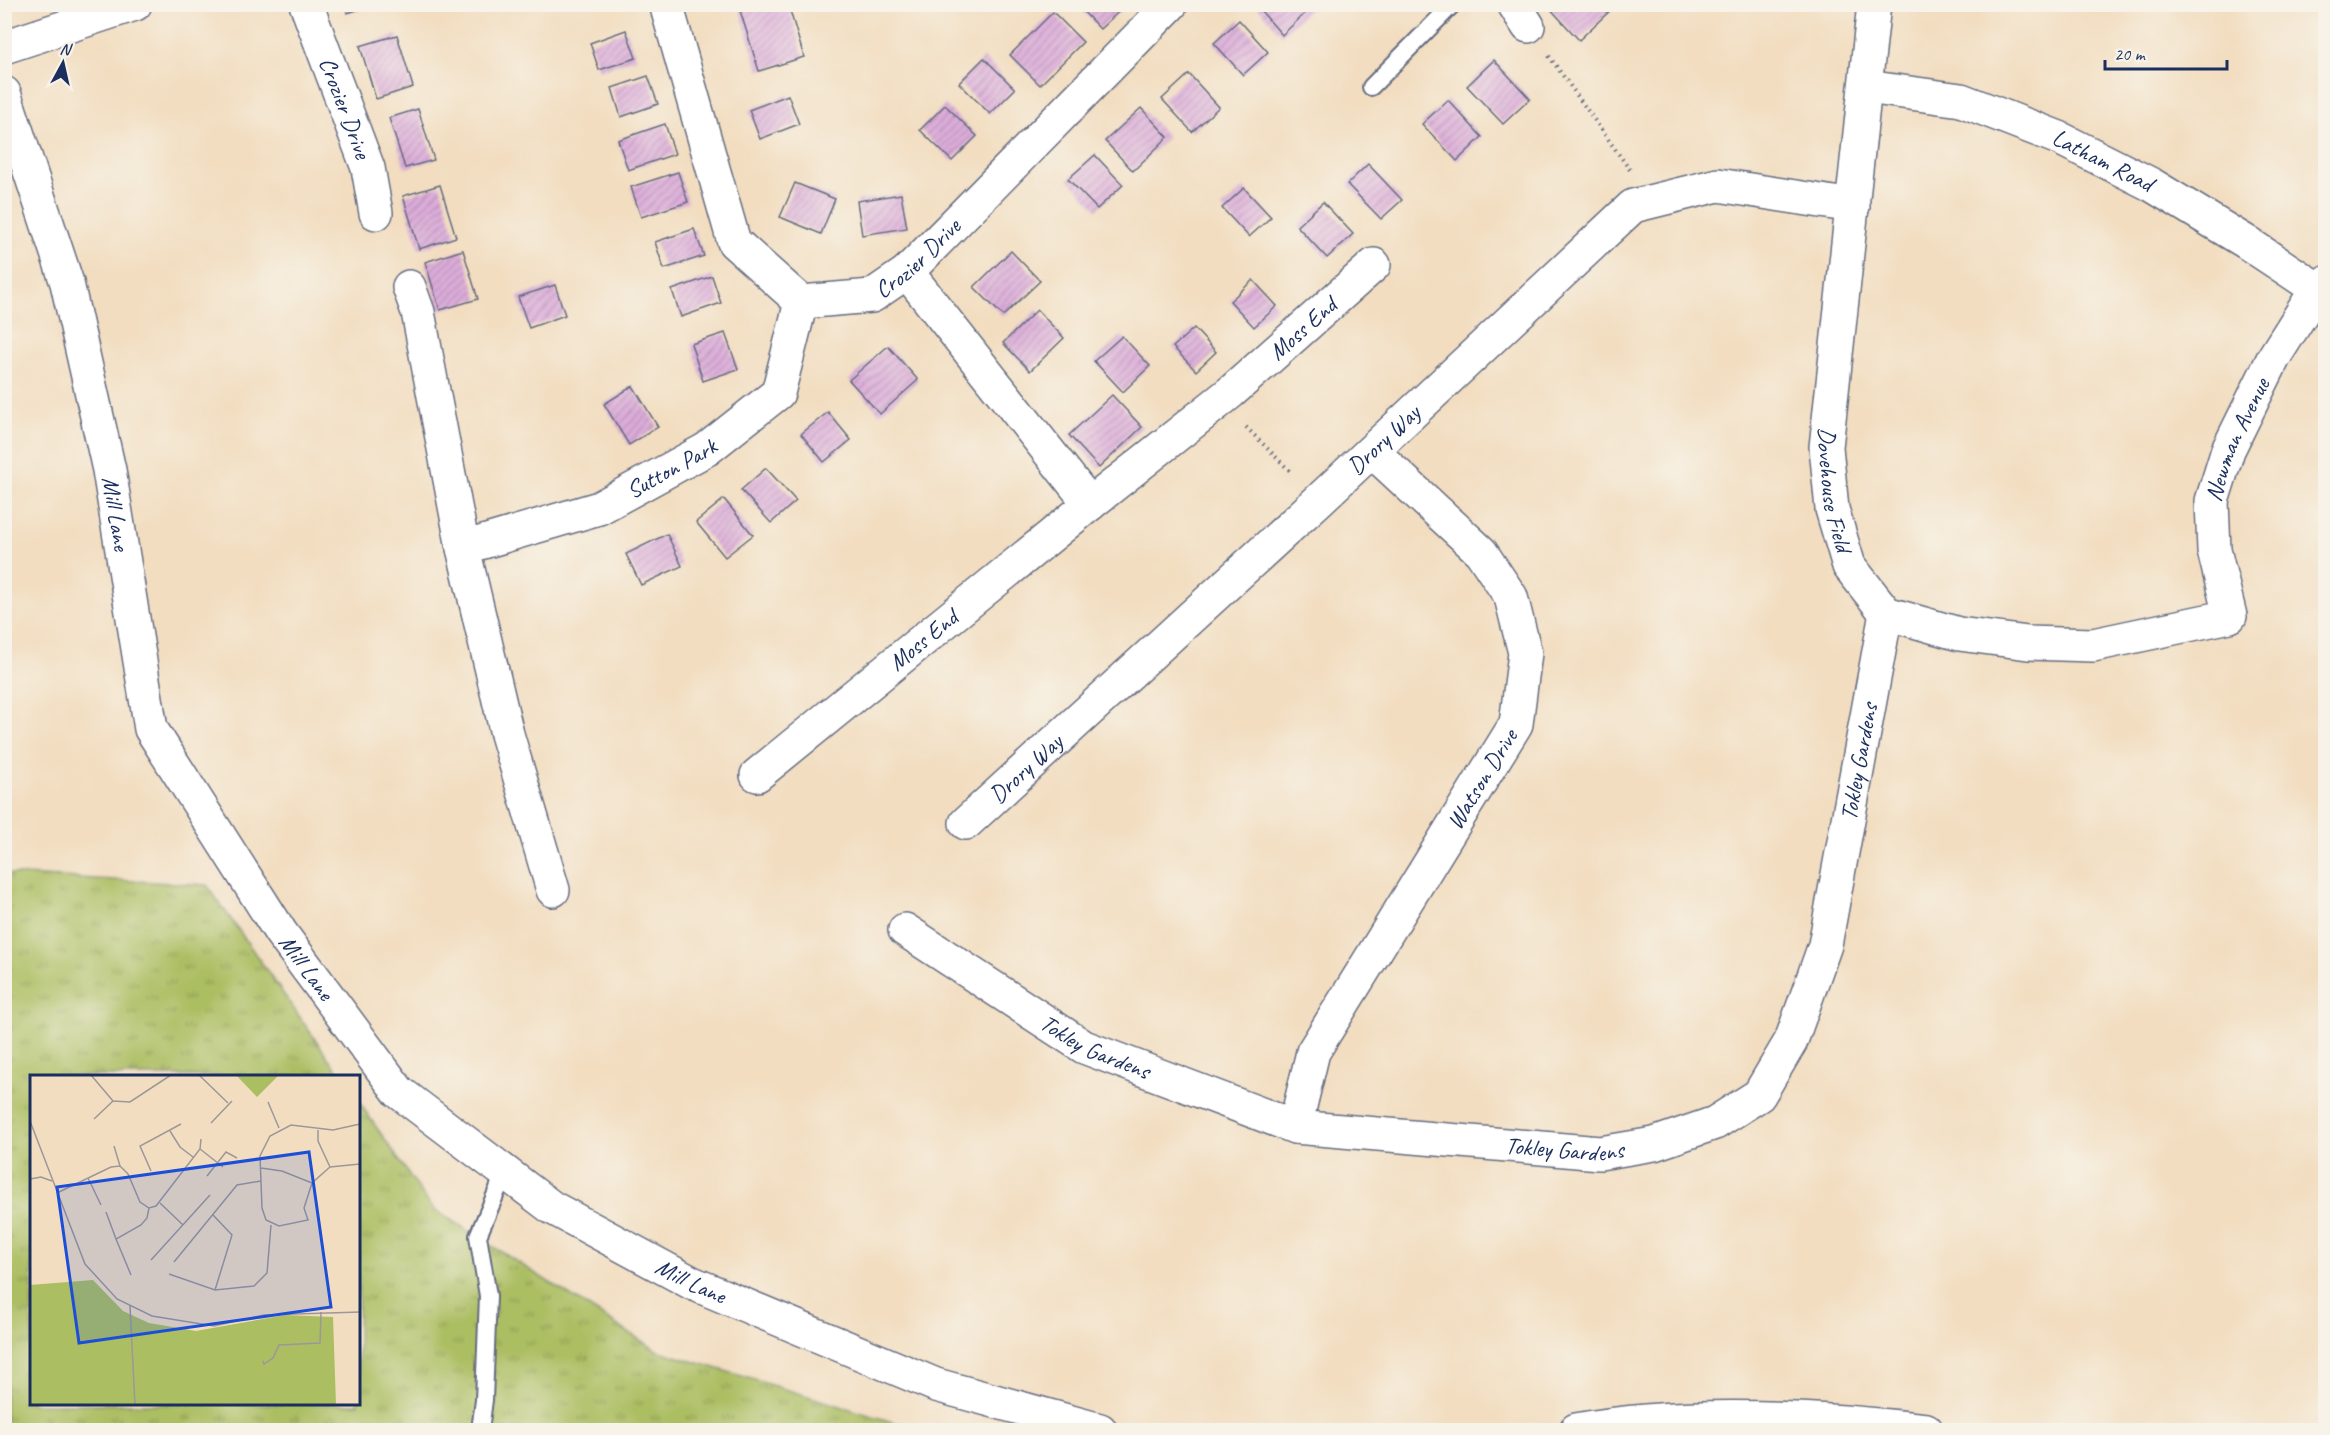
<svg xmlns="http://www.w3.org/2000/svg" width="2330" height="1435" viewBox="0 0 2330 1435" font-family="Caveat,sans-serif">
  <style>
    .grass { fill: url(#grass-tufts); stroke: #647660; stroke-width: 1.5 }
    .building { fill: url(#building-hatch) }
    .lines { fill: none; stroke-linecap: round; stroke-linejoin: round }
    .lane-casing { stroke: #666c80; stroke-width: 20 }
    .street-casing { stroke: #666c80; stroke-width: 36 }
    .path { stroke: #666c80; stroke-width: 4; stroke-dasharray: 1.5 4.5; stroke-linecap: butt }
    .lane { stroke: #fff; stroke-width: 16 }
    .street { stroke: #fff; stroke-width: 33 }
    .labels { text-anchor: middle; stroke-width: 5; stroke-linejoin: round; paint-order: stroke }
    .street-label { font-size: 24px; fill: #1b2f5e; stroke: #f7f3e8 }
    .inset-road { fill: none; stroke: #9c9799; stroke-width: 1.5 }
    .view { fill: #1d4ed8; fill-opacity: 0.15; stroke: #1d4ed8; stroke-width: 3 }
    .inset-edge { fill: none; stroke: #1b2f5e; stroke-width: 3 }
  </style>
  <defs>
    <pattern id="grass-tufts" width="24" height="20" patternUnits="userSpaceOnUse" patternTransform="scale(1.5)"><rect width="24" height="20" fill="#acbe62"/><path d="M3 7l-1-3M5 7V3M7 7l1-3M15 17l-1-3M17 17v-4M19 17l1-3" fill="none" stroke="#8b9b54"/></pattern>
    <pattern id="building-hatch" width="6" height="6" patternUnits="userSpaceOnUse" patternTransform="scale(1.5)"><rect width="6" height="6" fill="#ddadda"/><path d="M-1 1l2-2M0 6l6-6M5 7l2-2" fill="none" stroke="#b28db4"/></pattern>
  </defs>
  <rect width="100%" height="100%" fill="#f7f3e8"/>
  <filter id="ink" filterUnits="userSpaceOnUse"><feTurbulence type="fractalNoise" baseFrequency=".0167" numOctaves="2"/><feDisplacementMap in="SourceGraphic" scale="12" xChannelSelector="R" yChannelSelector="G"/><feConvolveMatrix kernelMatrix="1 2 1 2 8 2 1 2 1" color-interpolation-filters="sRGB"/></filter>
  <filter id="wash" filterUnits="userSpaceOnUse"><feTurbulence type="fractalNoise" baseFrequency=".008" numOctaves="4" result="noise"/><feDisplacementMap in="SourceGraphic" scale="24" xChannelSelector="R" yChannelSelector="G"/><feGaussianBlur stdDeviation="1.35" result="paint"/><feColorMatrix in="noise" values="0 0 0 0 0 0 0 0 0 0 0 0 0 0 0 0 0 1.4 0 .05"/><feComposite in="paint" operator="in"/></filter>
  <g filter="url(#wash)">
    <rect width="100%" height="100%" fill="#f2ddc0"/>
    <polygon class="grass" points="4,874 207,885 341,1076 32,1076 32,1404 358,1404 359,1102 432,1208 656,1350 919,1430 5,1430"/>
    <g id="blocks">
      <g class="building">
        <polygon points="345,4 374,4 374,5 347,13"/>
        <polygon points="738,4 788,4 804,57 759,71"/>
        <polygon points="1076,4 1127,4 1100,29"/>
        <polygon points="1255,4 1315,4 1282,35"/>
        <polygon points="1546,4 1617,4 1579,40"/>
        <polygon points="1053,12 1083,42 1040,85 1010,55"/>
        <polygon points="1239,20 1268,52 1243,75 1214,43"/>
        <polygon points="626,30 636,58 599,70 590,43"/>
        <polygon points="397,35 413,87 376,99 360,46"/>
        <polygon points="984,58 1015,89 990,114 959,83"/>
        <polygon points="1494,60 1530,99 1503,124 1467,86"/>
        <polygon points="1189,74 1219,107 1192,132 1162,99"/>
        <polygon points="648,76 658,104 621,117 612,88"/>
        <polygon points="788,95 799,124 760,139 749,110"/>
        <polygon points="1448,100 1482,137 1457,161 1422,124"/>
        <polygon points="945,105 977,136 952,161 920,130"/>
        <polygon points="1141,108 1168,137 1133,171 1105,141"/>
        <polygon points="418,109 434,160 405,168 389,118"/>
        <polygon points="665,124 675,154 628,170 618,140"/>
        <polygon points="1095,155 1123,185 1097,209 1068,179"/>
        <polygon points="1368,164 1402,200 1381,219 1347,184"/>
        <polygon points="678,172 688,202 641,217 631,187"/>
        <polygon points="795,183 835,199 821,234 780,217"/>
        <polygon points="440,185 456,237 419,249 403,196"/>
        <polygon points="1244,188 1271,217 1249,237 1222,208"/>
        <polygon points="901,194 907,228 862,235 857,201"/>
        <polygon points="1323,202 1353,234 1327,258 1297,226"/>
        <polygon points="694,229 704,256 664,269 655,242"/>
        <polygon points="463,250 478,299 440,310 425,262"/>
        <polygon points="1011,251 1040,281 1003,316 974,287"/>
        <polygon points="712,276 721,303 681,317 672,290"/>
        <polygon points="1253,280 1277,306 1254,327 1230,301"/>
        <polygon points="555,285 565,315 529,328 518,297"/>
        <polygon points="1037,310 1064,338 1030,371 1003,343"/>
        <polygon points="1194,328 1216,352 1196,371 1173,347"/>
        <polygon points="725,333 738,369 703,381 691,344"/>
        <polygon points="1122,336 1150,366 1123,392 1094,361"/>
        <polygon points="888,346 918,380 880,414 849,380"/>
        <polygon points="633,386 658,427 629,445 604,404"/>
        <polygon points="1112,395 1142,427 1099,468 1069,435"/>
        <polygon points="828,412 851,440 824,462 801,434"/>
        <polygon points="766,468 796,501 771,523 741,490"/>
        <polygon points="724,499 753,535 725,557 696,522"/>
        <polygon points="667,534 682,566 641,585 626,554"/>
      </g>
    </g>
  </g>
  <g filter="url(#ink)">
    <use href="#blocks" fill-opacity="0" stroke="#666c80" stroke-width="1.5"/>
    <g class="lines">
      <defs>
        <g id="lane">
          <polyline points="1371,87 1453,4"/>
          <polyline points="480,1430 484,1400 488,1296 478,1236 505,1172"/>
        </g>
        <g id="street">
          <path id="s1" d="M306,4L368,168L376,213"/>
          <path id="s2" d="M666,4L734,242L801,302L872,296L907,272L1171,4"/>
          <polyline points="1514,4 1528,26"/>
          <path id="s3" d="M1874,4L1826,447L1832,509L1849,566L1886,613L1959,634L2028,643L2093,645L2230,616L2214,550L2212,501L2228,450L2274,357L2317,289L2326,283"/>
          <polyline points="4,47 135,4"/>
          <path id="s4" d="M1866,87L1961,100L2059,138L2152,185L2246,242L2317,289"/>
          <path id="s5" d="M4,93L67,283L109,470L151,729L281,933L399,1092L551,1207L692,1283L936,1385L1100,1430"/>
          <polyline points="907,272 1090,504"/>
          <polyline points="409,287 418,312 463,548"/>
          <path id="s6" d="M757,775L1090,504L1231,392L1374,265"/>
          <path id="s7" d="M966,823L1319,500L1633,206L1718,185L1853,206"/>
          <path id="s8" d="M553,890L507,734L463,548L599,508L707,449L778,393L801,302"/>
          <path id="s9" d="M905,930L1084,1047L1295,1127L1600,1153L1654,1144L1715,1123L1759,1095L1791,1041L1825,945L1886,613"/>
          <path id="s10" d="M1295,1127L1313,1052L1516,724L1525,653L1511,597L1481,552L1372,451"/>
          <path d="M1576,1430C1685,1410 1816,1417 1926,1430"/>
        </g>
      </defs>
      <use href="#lane" class="lane-casing"/>
      <use href="#street" class="street-casing"/>
      <g class="path">
        <polyline points="1549,56 1630,170"/>
        <polyline points="1246,427 1292,473"/>
      </g>
      <use href="#lane" class="lane"/>
      <use href="#street" class="street"/>
    </g>
  </g>
  <g class="labels">
    <g class="street-label">
      <text dy="8" stroke="none"><textPath href="#s1" startOffset="111">Crozier Drive</textPath></text>
      <text dy="8" stroke="none"><textPath href="#s4" startOffset="250">Latham Road</textPath></text>
      <text dy="8" stroke="none"><textPath href="#s2" startOffset="468">Crozier Drive</textPath></text>
      <text dy="8" stroke="none"><textPath href="#s6" startOffset="705">Moss End</textPath></text>
      <text dy="8" stroke="none"><textPath href="#s7" startOffset="567">Drory Way</textPath></text>
      <text dy="8" stroke="none"><textPath href="#s3" startOffset="1161">Newman Avenue</textPath></text>
      <text dy="8" stroke="none"><textPath href="#s8" startOffset="578">Sutton Park</textPath></text>
      <text dy="8" stroke="none"><textPath href="#s3" startOffset="489">Dovehouse Field</textPath></text>
      <text dy="8" stroke="none"><textPath href="#s5" startOffset="436">Mill Lane</textPath></text>
      <text dy="8" stroke="none"><textPath href="#s6" startOffset="214">Moss End</textPath></text>
      <text dy="8" stroke="none"><textPath href="#s9" startOffset="1268">Tokley Gardens</textPath></text>
      <text dy="8" stroke="none"><textPath href="#s7" startOffset="81">Drory Way</textPath></text>
      <text dy="8" stroke="none"><textPath href="#s10" startOffset="398">Watson Drive</textPath></text>
      <text dy="8" stroke="none"><textPath href="#s5" startOffset="939">Mill Lane</textPath></text>
      <text dy="8" stroke="none"><textPath href="#s9" startOffset="224">Tokley Gardens</textPath></text>
      <text dy="8" stroke="none"><textPath href="#s9" startOffset="710">Tokley Gardens</textPath></text>
      <text dy="8" stroke="none"><textPath href="#s5" startOffset="1443">Mill Lane</textPath></text>
    </g>
  </g>
  <g transform="translate(30 1075)">
    <rect width="330" height="330" fill="#f2ddc0"/>
    <path d="M206,0H249L227,22ZM63,205L93,236L119,248L166,256L255,240L303,242L306,330H0V210Z" fill="#acbe62"/>
    <path class="inset-road" d="M61,0L83,26L100,27L141,0M169,0L198,28M238,27L249,53M64,44L83,26M0,46L55,189L87,224L122,241L184,251L234,240L330,237M181,48L202,26M330,49L303,55L261,50L240,61L230,81L232,133L236,145L249,151L278,145L274,133L282,108L300,92L330,89M288,55V66L300,92M140,56L150,72L163,82M84,71L90,91M170,74L193,92M231,93L252,96L282,108M121,96L110,71L151,49M177,101L196,77L207,83M58,103L71,130M0,104L11,102L22,106M27,118L81,92L90,91L98,99L110,127L119,133L126,131L170,74L171,64M130,128L153,150M76,137L86,164M183,140L202,160L185,215M121,185L180,120M144,187L207,110L231,106M139,199L185,215L224,211L237,198L241,150M101,200L86,164L111,150L117,143L119,133M100,231L105,330M233,286L234,289L243,283L249,270L290,268L291,237"/>
    <path class="view" d="M279,77L301,232L49,268L27,112Z"/>
    <rect width="330" height="330" class="inset-edge"/>
  </g>
  <rect width="2330" height="1435" fill="none" stroke="#f7f3e8" stroke-width="24"/>
  <g transform="translate(63 63) rotate(8)" stroke="#f7f3e8" stroke-width="4.5" paint-order="stroke">
  <path d="M0-4.5L10 22L0 15L-10 22Z" fill="#1b2f5e"/>
  <text y="-9" font-size="16" font-weight="bold" text-anchor="middle" fill="#1b2f5e">N</text>
  </g>
  <path d="M2105 60v9h122v-9" fill="none" stroke="#1b2f5e" stroke-width="3"/>
  <text x="2114" y="60" font-size="18" fill="#1b2f5e" stroke="#f7f3e8" stroke-width="4.5" paint-order="stroke">20 m</text>
</svg>
